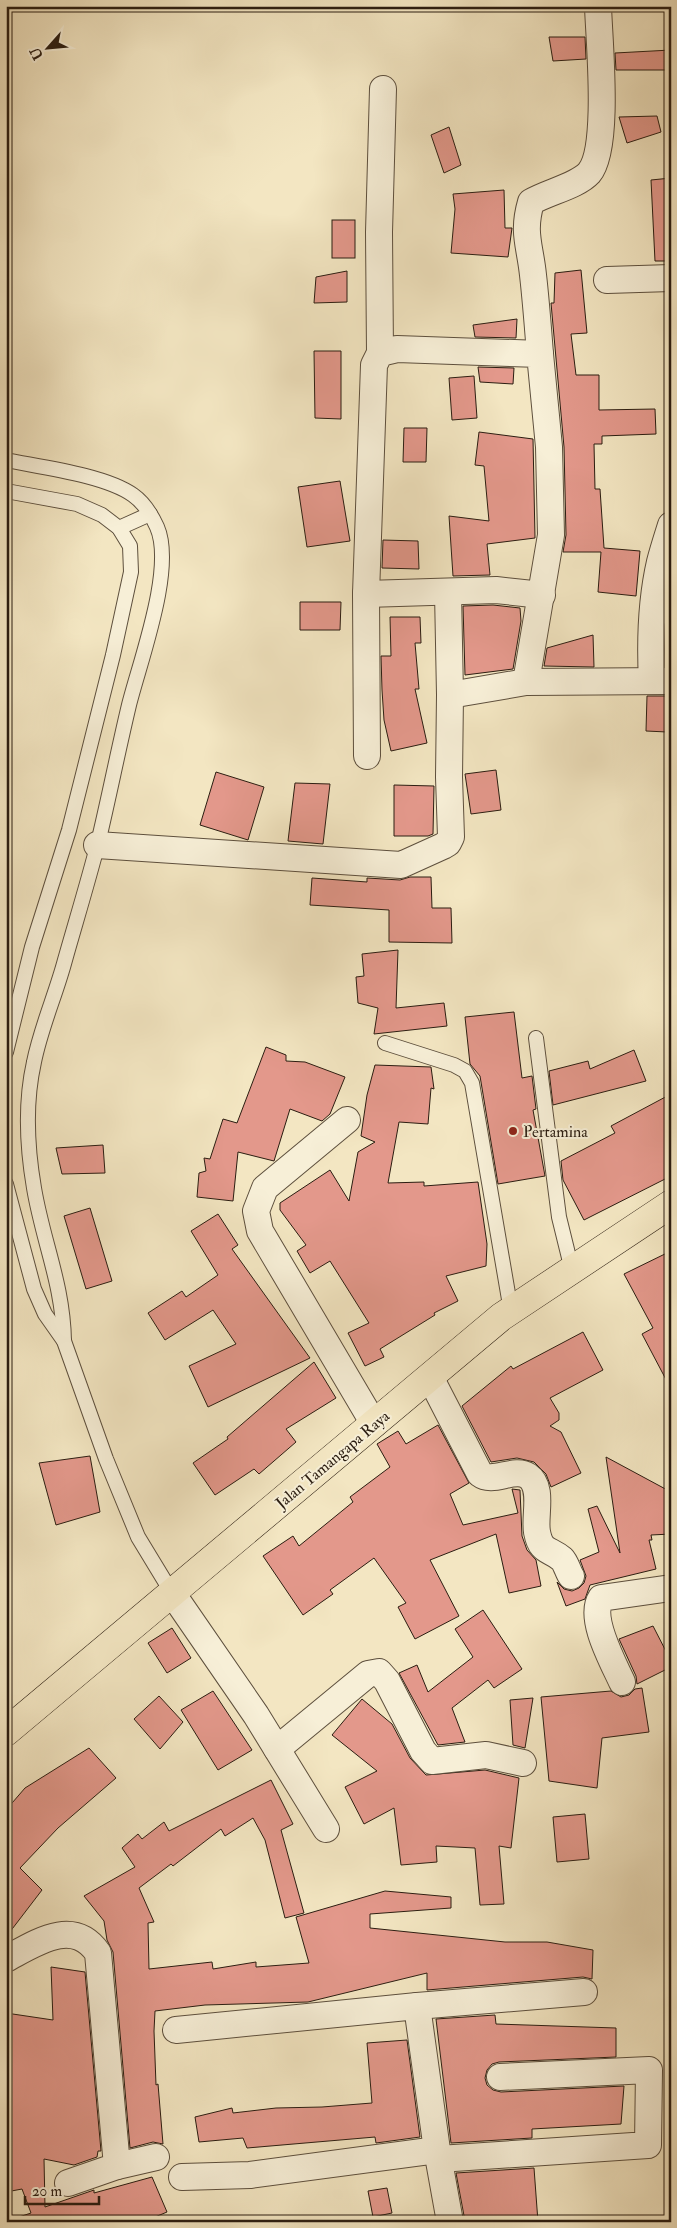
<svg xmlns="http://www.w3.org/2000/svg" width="677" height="2228" viewBox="0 0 677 2228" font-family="'IM FELL Double Pica',serif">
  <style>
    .building { fill: #e3988b; stroke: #2b1d11 }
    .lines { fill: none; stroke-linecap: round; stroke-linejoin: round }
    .service-casing { stroke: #5d4f3d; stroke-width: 16 }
    .minor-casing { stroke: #5d4f3d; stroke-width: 28 }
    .primary-casing { stroke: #2b1d11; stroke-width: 29 }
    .service { stroke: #f7efd7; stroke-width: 14 }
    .minor { stroke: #f7efd7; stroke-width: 26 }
    .primary { stroke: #f3e6c2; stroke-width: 28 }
    .poi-dot { fill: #8f2418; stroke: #f7efd7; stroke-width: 2 }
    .labels { text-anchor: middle; stroke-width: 4; stroke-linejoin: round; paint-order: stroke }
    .poi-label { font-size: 16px; fill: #2b1d11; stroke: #f7efd7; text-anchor: start }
    .street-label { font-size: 16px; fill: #2b1d11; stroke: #f7efd7 }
  </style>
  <rect width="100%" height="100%" fill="#f3e6c2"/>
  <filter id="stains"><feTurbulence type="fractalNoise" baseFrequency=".004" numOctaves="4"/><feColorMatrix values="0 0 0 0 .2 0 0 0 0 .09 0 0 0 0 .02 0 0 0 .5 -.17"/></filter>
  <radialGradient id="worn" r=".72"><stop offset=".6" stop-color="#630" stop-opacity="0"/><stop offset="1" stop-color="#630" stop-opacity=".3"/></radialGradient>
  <g class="building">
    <polygon points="549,37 585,37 586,59 553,61"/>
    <polygon points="671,50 671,70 616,70 615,53"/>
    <polygon points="657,116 661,132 627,143 619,117"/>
    <polygon points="449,127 461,165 444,173 431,135"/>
    <polygon points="671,178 671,261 655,261 651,180"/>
    <polygon points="504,190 505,228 512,228 508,257 451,253 455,209 453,194"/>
    <rect x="332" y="220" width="23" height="38"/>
    <polygon points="581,270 587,333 571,334 576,375 599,375 599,410 655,409 656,434 602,436 602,444 594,444 595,489 600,489 604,548 640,551 636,596 598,592 601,552 563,552 566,535 564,447 551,303 554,303 555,273"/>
    <polygon points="347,271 347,302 314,303 316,277"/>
    <polygon points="517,319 516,338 475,337 473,325"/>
    <polygon points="314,351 341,351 341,419 315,418"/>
    <polygon points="478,367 514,368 513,384 480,382"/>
    <polygon points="474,376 477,418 452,420 449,378"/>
    <polygon points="404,428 427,428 426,462 403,462"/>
    <polygon points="479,432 533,439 535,538 487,544 490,575 453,576 449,516 489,521 484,466 475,465"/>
    <polygon points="340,481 350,541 307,547 298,487"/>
    <polygon points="383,540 418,541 419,569 382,568"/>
    <polygon points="300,602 341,602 340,630 300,630"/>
    <polygon points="493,605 520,608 521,621 513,669 465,675 463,606"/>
    <polygon points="390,617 420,617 421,643 415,643 419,689 415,689 427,743 391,751 384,720 382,690 381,656 391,656"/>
    <polygon points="593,635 594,667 544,666 547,648"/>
    <polygon points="647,696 671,696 667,732 646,731"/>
    <polygon points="496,770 501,810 471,814 465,774"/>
    <polygon points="216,772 264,787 248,840 200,825"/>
    <polygon points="295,783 330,784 323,844 288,841"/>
    <polygon points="394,785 434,786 433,834 428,836 394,836"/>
    <polygon points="410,877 431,877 432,908 451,908 452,943 389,942 389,910 310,905 312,878 367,882 367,878 400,880"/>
    <polygon points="398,950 396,1008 444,1003 447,1026 374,1034 378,1008 358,1003 356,977 364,976 362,954"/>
    <polygon points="514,1012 522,1078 532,1076 536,1109 533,1110 545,1176 498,1184 480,1076 470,1064 465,1017"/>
    <polygon points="266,1047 286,1055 286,1061 305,1062 345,1077 330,1114 322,1121 290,1109 274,1161 238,1152 233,1201 197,1197 199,1173 206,1171 204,1158 210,1159 223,1119 237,1123"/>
    <polygon points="634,1050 646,1081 553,1105 549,1071 588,1061 590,1069"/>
    <polygon points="375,1065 431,1067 434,1089 431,1088 428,1124 399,1122 388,1183 424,1182 424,1186 478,1182 487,1244 486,1266 446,1276 458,1301 434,1313 435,1315 380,1349 384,1357 365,1366 348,1333 369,1323 330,1261 310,1273 297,1251 306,1245 280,1210 280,1203 330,1170 349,1201 358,1152 375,1142 361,1136 367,1095"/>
    <polygon points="671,1094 671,1176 584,1220 563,1180 561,1161 615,1133 611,1126"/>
    <polygon points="103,1145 105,1173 62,1174 56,1148"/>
    <polygon points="90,1208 112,1281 86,1289 64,1216"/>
    <polygon points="218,1214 238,1245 232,1249 310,1358 208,1407 189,1366 236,1344 213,1310 165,1340 148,1313 182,1291 186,1297 218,1275 191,1231"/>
    <polygon points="671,1251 671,1389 642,1334 653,1328 624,1274"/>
    <polygon points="583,1332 603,1370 550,1398 559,1413 559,1420 550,1426 561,1432 581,1473 551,1487 546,1474 534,1462 517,1458 491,1462 462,1406 511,1366 513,1369"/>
    <polygon points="314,1362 336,1398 286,1429 296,1442 259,1474 254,1469 215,1495 193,1463 228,1439 227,1437"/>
    <polygon points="438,1425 469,1483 450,1494 463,1525 518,1513 512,1489 520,1490 522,1536 527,1550 536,1560 541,1586 509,1593 496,1534 430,1560 459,1616 415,1639 398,1607 406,1603 374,1558 330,1590 333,1594 303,1615 263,1556 293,1536 299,1546 353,1502 350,1497 390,1467 377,1444 398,1431 406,1444"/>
    <polygon points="90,1456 100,1512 56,1525 39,1463"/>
    <polygon points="606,1457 671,1492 671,1534 651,1535 652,1540 649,1540 656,1569 590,1585 585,1599 566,1606 557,1582 564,1589 572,1591 579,1588 584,1583 586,1576 580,1560 599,1552 588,1509 597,1506 620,1553"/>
    <polygon points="483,1610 522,1669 494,1688 488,1680 452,1708 465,1742 438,1745 399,1673 417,1665 428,1692 473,1657 455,1629"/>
    <polygon points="653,1626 671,1661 671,1667 637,1684 636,1676 619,1639"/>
    <polygon points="172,1628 191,1658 167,1673 148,1643"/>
    <polygon points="642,1688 649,1732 602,1738 597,1788 549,1781 541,1697 611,1691 621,1697 629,1695 635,1689"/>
    <polygon points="213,1691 252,1750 218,1770 181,1710"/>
    <polygon points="159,1696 183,1722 160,1749 134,1719"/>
    <polygon points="533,1698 525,1748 513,1745 510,1700"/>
    <polygon points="362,1699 392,1724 410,1758 426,1775 485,1770 519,1778 511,1848 499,1846 504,1904 480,1905 475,1848 436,1846 437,1862 401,1865 394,1808 364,1824 345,1787 377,1771 332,1735"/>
    <polygon points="89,1748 116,1778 58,1828 20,1868 42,1890 6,1937 6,1810 25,1788"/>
    <polygon points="271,1780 293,1824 281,1830 304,1913 285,1918 265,1840 253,1818 225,1836 221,1829 173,1866 171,1864 139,1888 154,1922 148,1923 149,1969 212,1962 213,1969 256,1962 256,1967 309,1963 296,1917 385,1891 451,1897 451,1908 370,1914 370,1928 505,1942 547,1942 593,1950 592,1979 583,1977 427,1990 427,1973 308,2002 205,2005 155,2011 154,2031 156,2085 158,2084 163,2144 153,2142 130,2148 113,1952 107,1940 104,1921 84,1896 135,1867 122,1848 138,1834 142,1839 164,1822 169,1831"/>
    <polygon points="585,1814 589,1859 557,1862 553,1817"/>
    <polygon points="51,1967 85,1972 101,2151 98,2151 97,2157 74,2165 44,2159 45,2207 94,2190 94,2193 152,2177 167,2212 143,2222 13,2222 13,2219 31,2213 22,2189 6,2192 6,2013 53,2020"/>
    <polygon points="495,2015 496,2024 616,2028 616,2057 499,2062 492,2064 487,2070 485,2078 487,2085 493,2090 501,2092 624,2086 621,2124 532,2129 532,2138 451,2143 436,2019"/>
    <polygon points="407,2040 420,2137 376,2143 375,2137 247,2148 243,2138 199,2142 195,2117 232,2108 233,2113 276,2108 322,2107 372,2103 367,2043"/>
    <polygon points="534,2168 538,2222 465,2221 456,2173"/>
    <polygon points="387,2188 392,2213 373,2217 368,2191"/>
  </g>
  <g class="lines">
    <defs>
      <g id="service">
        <path d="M6,460C40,467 105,475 133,495C143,502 152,516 157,527C175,568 140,661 129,705C118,751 109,797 98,843C88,882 76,921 65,960C56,994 41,1027 34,1062C25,1102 27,1147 34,1188C43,1242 63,1284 64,1341"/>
        <polyline points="6,491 77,504 102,515 119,528 130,546 131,572 113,655 69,830 32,947 6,1052"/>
        <polyline points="119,528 150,514"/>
        <polyline points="536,1038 559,1217 572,1270"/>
        <polyline points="385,1043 454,1065 465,1071 472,1083 511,1311"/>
        <polyline points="6,1184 34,1289 45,1314 64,1341 106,1459 138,1537 172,1593"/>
      </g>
      <g id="minor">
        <polyline points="607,280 671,278"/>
        <polyline points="380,353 379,232 383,89"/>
        <path d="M540,354C538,328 536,301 533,275C530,245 522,233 531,202C548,192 577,186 589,173C610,149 599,40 598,6"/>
        <polyline points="448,592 450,695"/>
        <polyline points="366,594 496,590 542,595"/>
        <path d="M652,681C650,642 651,601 660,562C663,550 667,538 671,525"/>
        <polyline points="367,756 366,594 374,365 380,353 397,349 540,354 549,447 551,535 526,682"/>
        <polyline points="97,845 401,865 443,846 448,843 451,837 449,777 450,695 526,682 671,681"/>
        <polyline points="347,1120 265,1188 256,1211 260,1231 374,1424"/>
        <path d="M430,1377L480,1474C493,1484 514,1467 528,1476C544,1487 534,1516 537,1532C541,1553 549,1548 562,1559C566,1563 568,1572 571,1576"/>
        <polyline points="172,1593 256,1715 326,1829"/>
        <path d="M622,1682C613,1662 588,1618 601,1598L671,1588"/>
        <polyline points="277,1749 368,1674 379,1672 387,1681 423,1751 432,1761 486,1755 523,1763"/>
        <path d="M6,1959C36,1943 73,1917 98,1953L117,2166L68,2183"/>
        <polyline points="417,2006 584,1992"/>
        <polyline points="176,2030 417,2006 437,2150 450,2222"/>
        <polyline points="439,2159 648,2145 649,2070 500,2077"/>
        <polyline points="117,2166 156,2157"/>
        <polyline points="182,2177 250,2175 437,2150"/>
      </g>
      <polyline id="primary" points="6,1732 501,1317 671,1204"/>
    </defs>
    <use href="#service" class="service-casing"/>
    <use href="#minor" class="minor-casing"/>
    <use href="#primary" class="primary-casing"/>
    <use href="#service" class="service"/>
    <use href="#minor" class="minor"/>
    <use href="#primary" class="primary"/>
  </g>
  <circle class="poi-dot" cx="513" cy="1131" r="5"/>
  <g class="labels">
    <g class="poi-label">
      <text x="523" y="1137">Pertamina</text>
    </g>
    <g class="street-label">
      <text transform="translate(332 1459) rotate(-40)" y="6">Jalan Tamangapa Raya</text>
    </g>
  </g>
  <rect width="677" height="2228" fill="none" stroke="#f3e6c2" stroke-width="25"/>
  <rect x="8" y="8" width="662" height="2213" fill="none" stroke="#2b1d11" stroke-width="2.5"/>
  <rect x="12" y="12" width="652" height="2203" fill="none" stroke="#2b1d11"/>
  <g transform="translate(48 48) rotate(243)" stroke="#f7efd7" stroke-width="4" paint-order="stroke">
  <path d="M0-4L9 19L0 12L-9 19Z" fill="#2b1d11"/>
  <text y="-8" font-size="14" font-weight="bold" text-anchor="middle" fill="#2b1d11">U</text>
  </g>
  <path d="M25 2196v8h74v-8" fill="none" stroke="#2b1d11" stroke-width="2.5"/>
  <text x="32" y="2196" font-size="15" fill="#2b1d11" stroke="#f7efd7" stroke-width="4" paint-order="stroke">20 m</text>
  <rect width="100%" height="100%" filter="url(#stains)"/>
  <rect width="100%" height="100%" fill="url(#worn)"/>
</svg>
